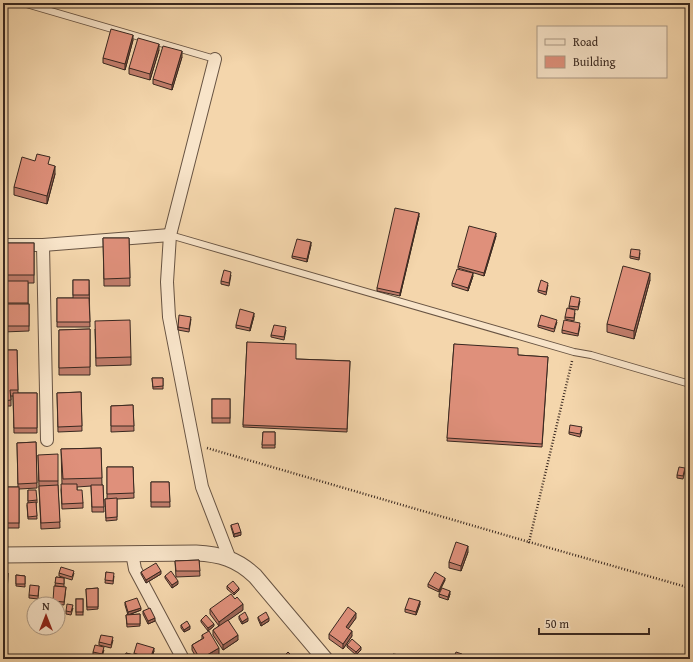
<svg xmlns="http://www.w3.org/2000/svg" width="693" height="662" viewBox="0 0 693 662" font-family="'Gentium Book Plus',serif">
  <style>
    .lines { fill: none; stroke-linecap: round; stroke-linejoin: round }
    .service-casing { stroke: #685443; stroke-width: 8 }
    .minor-casing { stroke: #685443; stroke-width: 14 }
    .tertiary-casing { stroke: #685443; stroke-width: 17 }
    .path { stroke: #392820; stroke-width: 2.5; stroke-dasharray: 1 2; stroke-linecap: butt }
    .service { stroke: #f8e4c9; stroke-width: 6 }
    .minor { stroke: #f8e4c9; stroke-width: 12 }
    .tertiary { stroke: #f8e4c9; stroke-width: 15 }
    .wall { fill: #c07c6a; stroke: #392820 }
    .shaded-wall { fill: #9c6556; stroke: #392820 }
    .building { fill: #df907b; stroke: #392820 }
  </style>
  <rect width="100%" height="100%" fill="#f4d6ac"/>
  <filter id="stains"><feTurbulence type="fractalNoise" baseFrequency=".005" numOctaves="4"/><feColorMatrix values="0 0 0 0 .2 0 0 0 0 .09 0 0 0 0 .02 0 0 0 .5 -.17"/></filter>
  <radialGradient id="worn" r=".72"><stop offset=".6" stop-color="#630" stop-opacity="0"/><stop offset="1" stop-color="#630" stop-opacity=".3"/></radialGradient>
  <g class="lines">
    <defs>
      <g id="service">
        <polyline points="23,3 215,59"/>
        <polyline points="170,235 574,352 591,355 690,384"/>
      </g>
      <g id="minor">
        <polyline points="215,59 170,235 167,282 169,317 202,487 229,557"/>
        <polyline points="3,245 43,245 170,235"/>
        <polyline points="43,245 47,440"/>
        <polyline points="132,553 135,569 183,659"/>
      </g>
      <path id="tertiary" d="M3,555L196,553C220,554 237,559 255,576L325,659"/>
    </defs>
    <use href="#service" class="service-casing"/>
    <use href="#minor" class="minor-casing"/>
    <use href="#tertiary" class="tertiary-casing"/>
    <g class="path">
      <polyline points="572,361 529,542 690,588"/>
      <polyline points="207,448 529,542"/>
    </g>
    <use href="#service" class="service"/>
    <use href="#minor" class="minor"/>
    <use href="#tertiary" class="tertiary"/>
  </g>
  <g class="wall">
    <polygon points="133,40 125,70 103,63 103,58"/>
    <polygon points="159,50 150,80 129,74 129,68"/>
    <polygon points="182,57 172,90 153,84 153,79"/>
    <polygon points="50,165 55,174 47,204 14,195 14,187"/>
    <polygon points="419,216 400,296 377,291 377,288"/>
    <polygon points="496,236 484,276 458,268 458,266"/>
    <polygon points="103,238 129,238 130,286 104,286"/>
    <polygon points="3,243 34,243 34,283 28,283 28,304 29,304 29,331 3,332"/>
    <polygon points="311,245 307,262 292,258 292,256"/>
    <polygon points="640,253 639,260 630,258 630,256"/>
    <polygon points="231,275 229,286 221,284 221,281"/>
    <polygon points="473,276 468,291 452,286 452,283"/>
    <polygon points="73,280 89,280 90,327 57,327 57,298 73,298"/>
    <polygon points="650,280 634,339 607,332 607,324"/>
    <polygon points="548,285 546,295 538,292 538,290"/>
    <polygon points="580,301 578,310 569,308 569,306"/>
    <polygon points="575,313 574,321 565,319 565,317"/>
    <polygon points="254,316 250,331 236,328 236,325"/>
    <polygon points="191,319 189,332 178,330 178,327"/>
    <polygon points="557,322 554,332 538,327 538,325"/>
    <polygon points="580,326 578,336 562,333 562,330"/>
    <polygon points="90,329 90,375 59,375 59,330"/>
    <polygon points="95,329 131,357 131,365 96,366"/>
    <polygon points="286,330 284,340 271,337 271,335"/>
    <polygon points="247,342 296,359 350,361 347,432 243,427"/>
    <polygon points="454,344 518,355 548,357 542,447 447,441"/>
    <polygon points="3,350 17,350 18,393 37,393 37,433 14,433 13,396 11,396 11,406 3,406"/>
    <polygon points="152,378 163,378 163,389 153,389"/>
    <polygon points="81,392 82,431 58,432 57,393"/>
    <rect x="212" y="399" width="18" height="24"/>
    <polygon points="133,405 134,431 111,432 111,406"/>
    <polygon points="582,430 580,437 569,434 569,432"/>
    <polygon points="263,432 275,432 275,448 262,448"/>
    <polygon points="36,442 37,488 19,489 19,528 3,528 3,487 18,487 17,443"/>
    <polygon points="101,448 102,485 103,485 104,512 92,512 91,486 77,487 77,490 83,503 83,508 62,509 61,490 62,484 61,449"/>
    <polygon points="38,455 58,481 58,486 60,528 41,529 39,487"/>
    <polygon points="107,467 133,467 134,498 117,499 117,520 106,521 105,499 107,499"/>
    <polygon points="685,471 683,479 677,478 677,475"/>
    <polygon points="151,482 169,482 170,507 151,507"/>
    <polygon points="28,490 37,500 37,503 36,503 37,519 28,519 27,505 28,503"/>
    <polygon points="231,525 241,535 234,537 231,527"/>
    <polygon points="468,552 461,571 449,568 449,562"/>
    <polygon points="199,560 200,576 176,577 175,561"/>
    <polygon points="106,572 114,576 113,584 105,583"/>
    <polygon points="141,572 161,574 146,583 141,574"/>
    <polygon points="3,573 8,573 7,596 3,595"/>
    <polygon points="59,573 74,573 72,580 59,576"/>
    <polygon points="16,575 25,576 25,587 16,586"/>
    <polygon points="165,576 178,584 172,588 165,578"/>
    <polygon points="56,577 64,578 64,587 55,586"/>
    <polygon points="445,580 439,592 428,587 428,584"/>
    <polygon points="39,586 38,599 29,598 29,595"/>
    <polygon points="227,586 239,590 234,595 227,589"/>
    <polygon points="66,587 64,605 53,604 53,601"/>
    <polygon points="98,588 98,609 87,610 86,589"/>
    <polygon points="439,594 450,594 448,600 439,597"/>
    <rect x="76" y="599" width="7" height="16"/>
    <polygon points="125,602 141,610 129,615 140,614 140,626 127,627 126,615 128,615 125,605"/>
    <polygon points="420,604 416,615 405,612 405,609"/>
    <polygon points="73,608 71,615 66,614 66,611"/>
    <polygon points="210,609 243,610 228,620 238,640 223,650 213,635 213,630 219,626 210,614"/>
    <polygon points="143,611 155,621 148,624 143,614"/>
    <polygon points="239,616 248,621 242,624 239,619"/>
    <polygon points="258,617 269,621 261,626 258,619"/>
    <polygon points="356,618 348,628 352,636 343,649 329,639 329,634"/>
    <polygon points="201,620 214,626 208,631 201,622"/>
    <polygon points="181,625 190,629 184,632 181,628"/>
    <polygon points="202,635 219,654 210,659 197,659 192,650 192,645 202,639"/>
    <polygon points="113,640 111,648 99,645 99,642"/>
    <polygon points="347,645 361,650 356,655 347,647"/>
    <polygon points="104,650 102,657 93,655 93,652"/>
    <polygon points="154,651 151,659 143,659 136,657 136,659 125,659 126,653 134,655 134,653"/>
  </g>
  <g class="shaded-wall">
    <polygon points="133,35 133,40 125,70 125,64"/>
    <polygon points="159,44 159,50 150,80 150,74"/>
    <polygon points="182,51 182,57 172,90 172,85"/>
    <polygon points="55,166 55,174 47,204 47,196"/>
    <polygon points="419,213 419,216 400,296 400,293"/>
    <polygon points="496,233 496,236 484,276 484,273"/>
    <polygon points="311,242 311,245 307,262 307,259"/>
    <polygon points="473,273 473,276 468,291 468,288"/>
    <polygon points="650,273 650,280 634,339 634,331"/>
    <polygon points="254,313 254,316 250,331 250,328"/>
    <polygon points="241,532 241,535 234,537 234,534"/>
    <polygon points="468,546 468,552 461,571 461,566"/>
    <polygon points="161,571 161,574 146,583 146,580"/>
    <polygon points="445,578 445,580 439,592 439,590"/>
    <polygon points="178,581 178,584 172,588 172,585"/>
    <polygon points="239,588 239,590 234,595 234,593"/>
    <polygon points="450,591 450,594 448,600 448,597"/>
    <polygon points="420,601 420,604 416,615 416,612"/>
    <polygon points="243,604 243,610 219,627 219,622"/>
    <polygon points="141,608 141,610 128,615 128,612"/>
    <polygon points="356,613 356,618 346,632 346,627"/>
    <polygon points="155,618 155,621 148,624 148,621"/>
    <polygon points="248,618 248,621 242,624 242,622"/>
    <polygon points="269,618 269,621 261,626 261,623"/>
    <polygon points="214,624 214,626 208,631 208,628"/>
    <polygon points="190,626 190,629 184,632 184,630"/>
    <polygon points="352,631 352,636 343,649 343,644"/>
    <polygon points="238,635 238,640 223,650 223,645"/>
    <polygon points="361,647 361,650 356,655 356,652"/>
    <polygon points="154,648 154,651 151,659 150,659"/>
    <polygon points="219,648 219,654 210,659 201,659"/>
  </g>
  <g class="building">
    <polygon points="111,29 133,35 125,64 103,58"/>
    <polygon points="138,38 159,44 150,74 129,68"/>
    <polygon points="163,46 182,51 172,85 153,79"/>
    <polygon points="37,154 50,157 48,164 55,166 47,196 14,187 22,157 35,161"/>
    <polygon points="395,208 419,213 400,293 377,288"/>
    <polygon points="469,226 496,233 484,273 458,266"/>
    <polygon points="103,238 129,238 130,278 104,279"/>
    <polygon points="297,239 311,242 307,259 292,256"/>
    <rect x="3" y="243" width="31" height="32"/>
    <polygon points="631,249 640,250 639,258 630,256"/>
    <polygon points="623,266 650,273 634,331 607,324"/>
    <polygon points="457,269 473,273 468,288 452,283"/>
    <polygon points="224,270 231,272 229,283 221,281"/>
    <rect x="73" y="280" width="16" height="15"/>
    <polygon points="541,280 548,283 546,292 538,290"/>
    <rect x="3" y="281" width="25" height="22"/>
    <polygon points="571,296 580,298 578,307 569,306"/>
    <polygon points="57,298 89,298 90,322 57,322"/>
    <rect x="3" y="304" width="26" height="22"/>
    <polygon points="567,308 575,310 574,318 565,317"/>
    <polygon points="240,309 254,313 250,328 236,325"/>
    <polygon points="179,315 191,317 189,329 178,327"/>
    <polygon points="541,315 557,320 554,329 538,325"/>
    <polygon points="130,320 131,357 96,358 95,321"/>
    <polygon points="564,320 580,323 578,334 562,330"/>
    <polygon points="274,325 286,327 284,337 271,335"/>
    <polygon points="90,329 90,367 59,368 59,330"/>
    <polygon points="247,342 296,344 296,359 350,361 347,429 243,425"/>
    <polygon points="454,344 518,348 518,355 548,357 542,444 447,438"/>
    <polygon points="3,350 17,350 18,390 10,390 11,400 3,401"/>
    <polygon points="152,378 163,378 163,386 153,387"/>
    <polygon points="81,392 82,426 58,427 57,393"/>
    <polygon points="13,393 37,393 37,428 14,428"/>
    <rect x="212" y="399" width="18" height="19"/>
    <polygon points="133,405 134,426 111,426 111,406"/>
    <polygon points="570,425 582,427 580,434 569,432"/>
    <polygon points="263,432 275,432 275,445 262,445"/>
    <polygon points="36,442 37,483 18,484 17,443"/>
    <polygon points="101,448 102,478 63,479 61,449"/>
    <polygon points="58,454 58,481 39,481 38,455"/>
    <polygon points="107,467 133,467 134,493 107,494"/>
    <polygon points="679,467 685,468 683,476 677,475"/>
    <polygon points="151,482 169,482 170,502 151,502"/>
    <polygon points="61,484 77,484 77,490 82,490 83,503 62,504"/>
    <polygon points="58,485 60,522 41,523 39,486"/>
    <polygon points="91,485 103,485 104,507 92,507"/>
    <rect x="3" y="487" width="16" height="36"/>
    <polygon points="28,490 36,490 37,500 28,501"/>
    <polygon points="117,498 117,517 106,518 105,499"/>
    <polygon points="36,502 37,516 28,517 27,503"/>
    <polygon points="238,523 241,532 234,534 231,525"/>
    <polygon points="456,542 468,546 461,566 449,562"/>
    <polygon points="199,560 200,571 176,571 175,561"/>
    <polygon points="156,563 161,571 146,580 141,572"/>
    <polygon points="61,567 74,571 72,577 59,573"/>
    <polygon points="171,571 178,581 172,585 165,576"/>
    <polygon points="106,572 114,573 113,581 105,580"/>
    <polygon points="435,572 445,578 439,590 428,584"/>
    <polygon points="3,573 8,573 7,593 3,593"/>
    <polygon points="16,575 25,576 25,584 16,584"/>
    <polygon points="56,577 64,578 64,584 55,583"/>
    <polygon points="233,581 239,588 234,593 227,586"/>
    <polygon points="30,585 39,586 38,596 29,595"/>
    <polygon points="54,586 66,587 64,602 53,601"/>
    <polygon points="98,588 98,607 87,607 86,589"/>
    <polygon points="442,588 450,591 448,597 439,594"/>
    <polygon points="231,594 235,599 237,597 243,604 219,622 210,609"/>
    <polygon points="137,598 141,608 128,612 125,602"/>
    <polygon points="409,598 420,601 416,612 405,609"/>
    <rect x="76" y="599" width="7" height="13"/>
    <polygon points="67,604 73,605 71,612 66,611"/>
    <polygon points="348,607 356,613 346,627 352,631 343,644 329,634"/>
    <polygon points="150,608 155,618 148,621 143,611"/>
    <polygon points="245,612 248,618 242,622 239,616"/>
    <polygon points="266,612 269,618 261,623 258,617"/>
    <polygon points="140,614 140,624 127,624 126,615"/>
    <polygon points="206,615 214,624 208,628 201,620"/>
    <polygon points="228,620 238,635 223,645 213,630"/>
    <polygon points="187,621 190,626 184,630 181,625"/>
    <polygon points="209,631 219,648 200,659 192,645 204,638 202,635"/>
    <polygon points="101,635 113,637 111,645 99,642"/>
    <polygon points="352,639 361,647 356,652 347,645"/>
    <polygon points="137,643 154,648 150,659 134,653"/>
    <polygon points="95,645 104,647 102,654 93,652"/>
    <polygon points="288,652 292,656 288,659 287,659 284,656"/>
    <polygon points="456,652 462,654 460,659 453,659"/>
    <polygon points="126,653 136,656 135,659 125,659"/>
    <polygon points="393,654 400,655 399,659 392,659"/>
  </g>
  <rect width="693" height="662" fill="none" stroke="#f4d6ac" stroke-width="16"/>
  <rect x="4" y="4" width="685" height="654" fill="none" stroke="#392820" stroke-width="2"/>
  <rect x="8" y="8" width="677" height="646" fill="none" stroke="#392820"/>
  <rect x="537" y="26" width="130" height="52" fill="#f8e4c9" stroke="#ac9985"/>
  <rect x="545" y="39" width="20" height="6" fill="#f8e4c9" stroke="#ac9985"/>
  <text x="573" y="46" font-size="12" fill="#392820">Road</text>
  <rect x="545" y="56" width="20" height="12" fill="#df907b" stroke="#ac9985"/>
  <text x="573" y="66" font-size="12" fill="#392820">Building</text>
  <g transform="translate(46 616)"><circle r="19" fill="#f8e4c9" stroke="#ac9985"/>
  <path d="M0-3L7 15L0 10L-7 15Z" fill="#8f2418"/>
  <text y="-6" font-size="11" font-weight="bold" text-anchor="middle" fill="#392820">N</text>
  </g>
  <path d="M539 628v6h110v-6" fill="none" stroke="#392820" stroke-width="2"/>
  <text x="545" y="628" font-size="12" fill="#392820" stroke="#f8e4c9" stroke-width="3" paint-order="stroke">50 m</text>
  <rect width="100%" height="100%" filter="url(#stains)"/>
  <rect width="100%" height="100%" fill="url(#worn)"/>
</svg>
